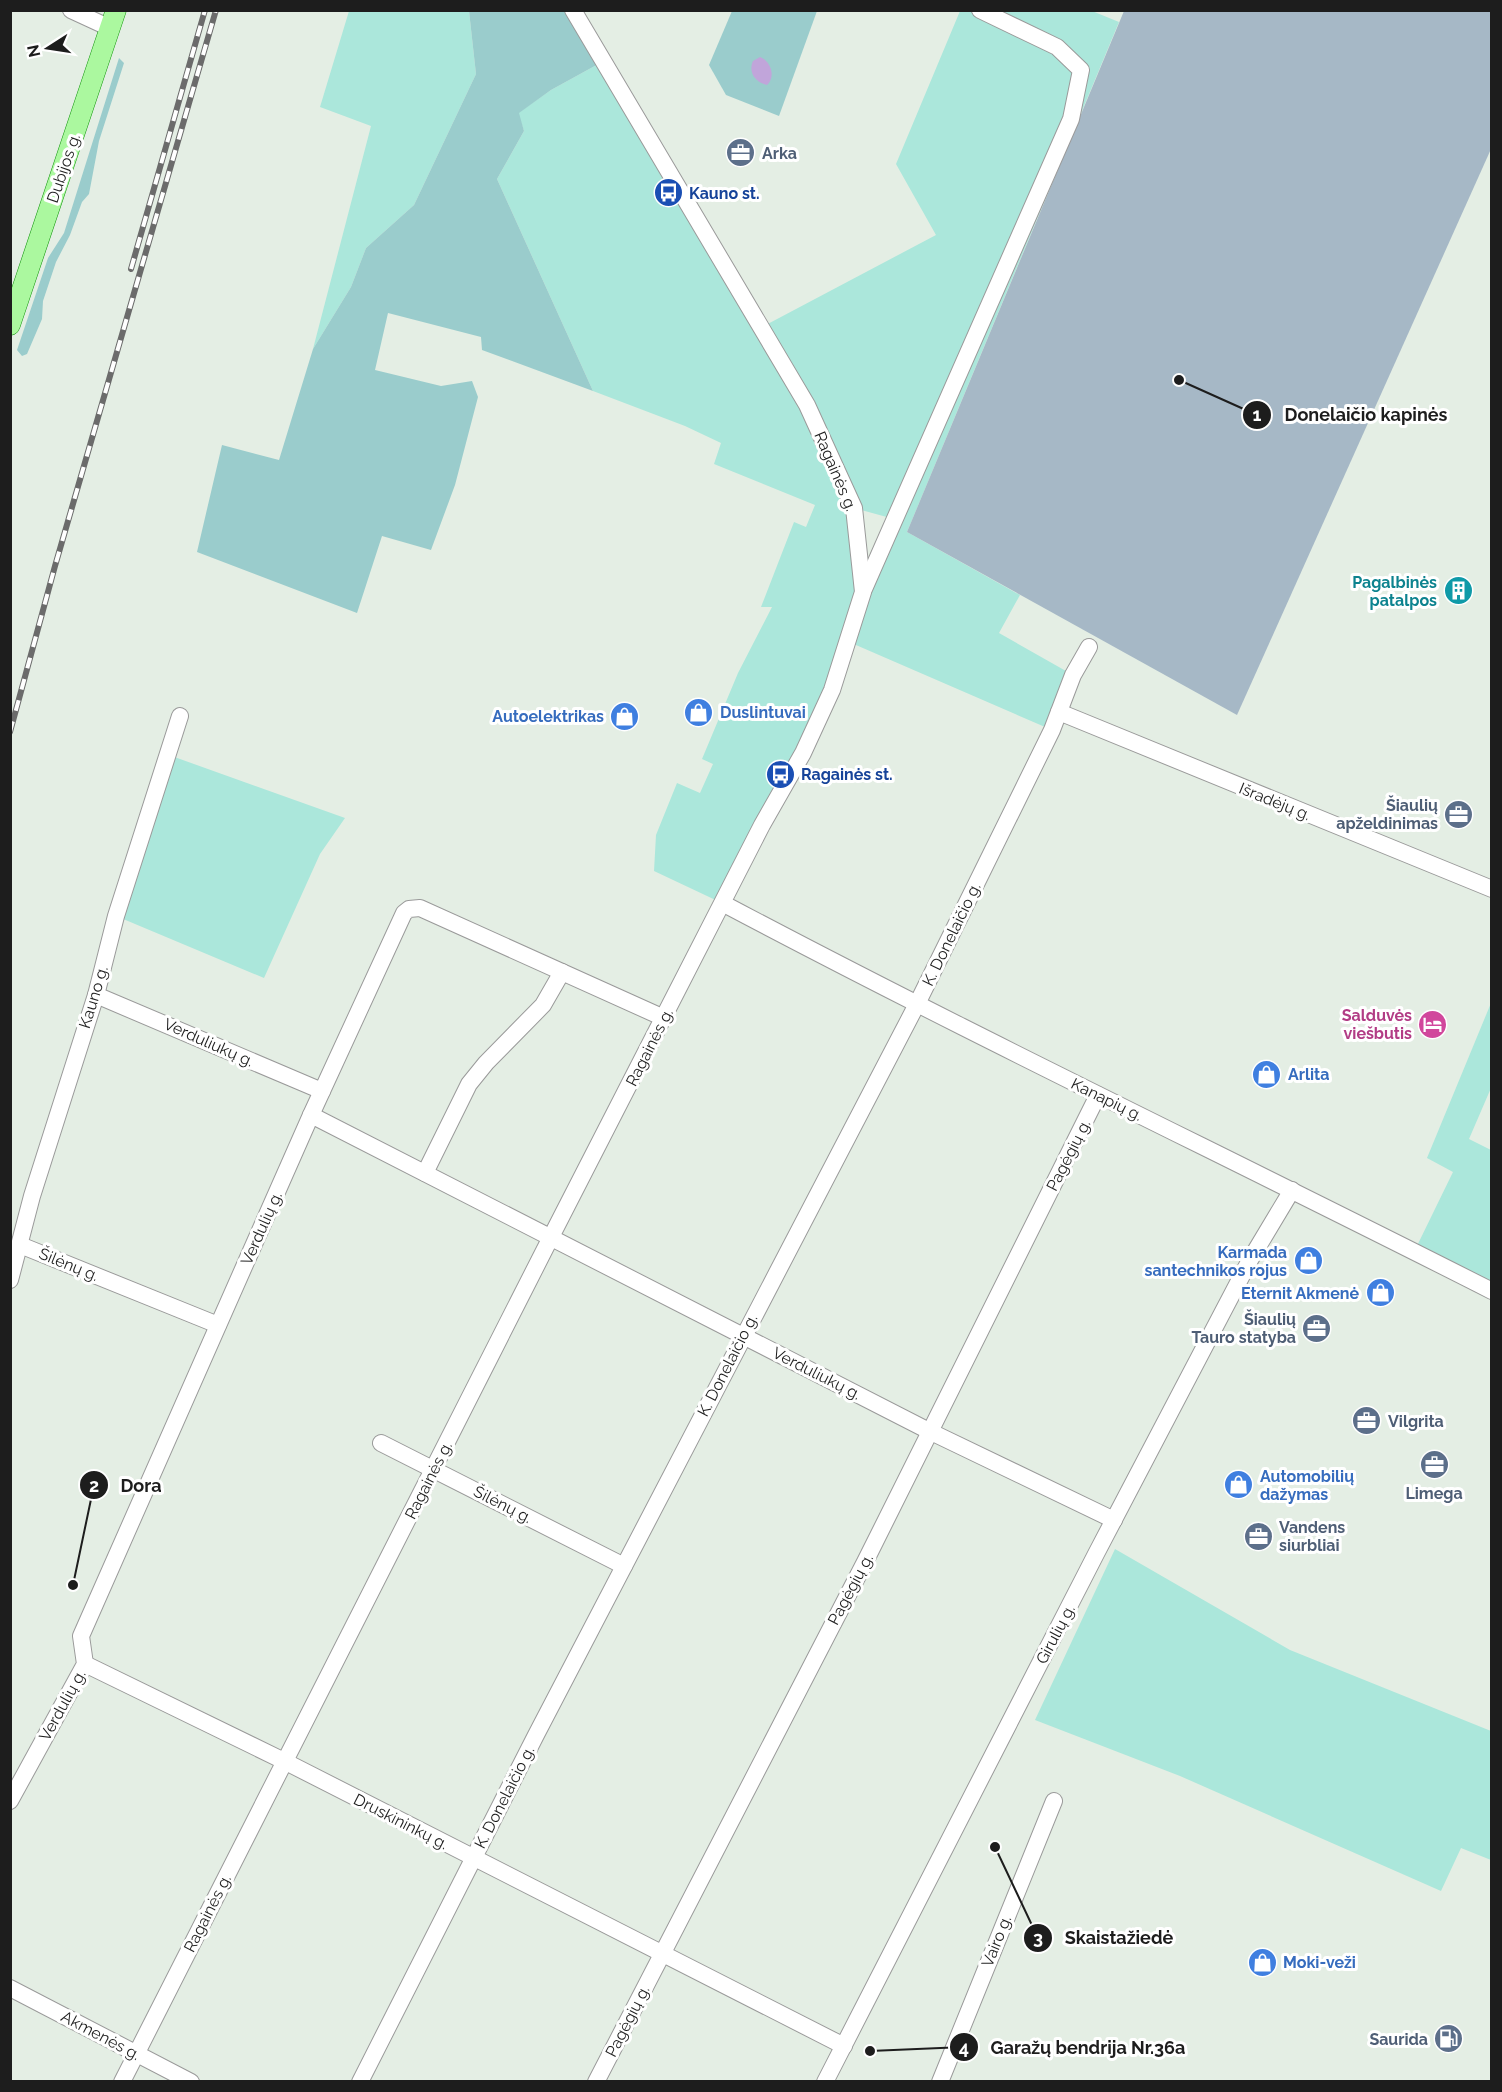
<svg xmlns="http://www.w3.org/2000/svg" width="1502" height="2092" viewBox="0 0 1502 2092" font-family="Raleway,sans-serif">
  <style>
    .grass { fill: #abe7db; fill-rule: evenodd }
    .forest { fill: #9acccc }
    .cemetery { fill: #a6b8c6 }
    .water { fill: #c1a5da }
    .lines { fill: none; stroke-linecap: round; stroke-linejoin: round }
    .minor-casing { stroke: #9a9a9a; stroke-width: 18 }
    .major-casing { stroke: #0b9106; stroke-width: 21 }
    .minor { stroke: #fff; stroke-width: 16 }
    .major { stroke: #abf89f; stroke-width: 20 }
    .rail-casing { stroke: #6b6b6b; stroke-width: 6 }
    .rail { stroke: #fff; stroke-width: 4; stroke-dasharray: 11; stroke-linecap: butt }
    .labels { text-anchor: middle; stroke-width: 6; stroke-linejoin: round; paint-order: stroke }
    .service-label { font-size: 16px; font-weight: bold; fill: #4e5e75; stroke: #fff; text-anchor: start }
    .street-label { font-size: 16px; fill: #1d1d1d; stroke: #fff }
    .transit-label { font-size: 16px; font-weight: bold; fill: #164399; stroke: #fff; text-anchor: start }
    .culture-label { font-size: 16px; font-weight: bold; fill: #0d838f; stroke: #fff; text-anchor: end }
    .shop-label { font-size: 16px; font-weight: bold; fill: #366cbe; stroke: #fff; text-anchor: start }
    .hotel-label { font-size: 16px; font-weight: bold; fill: #b23c85; stroke: #fff; text-anchor: end }
    .leader { fill: none; stroke: #1d1d1d; stroke-width: 2 }
    .callout-dot { fill: #1d1d1d; stroke: #fff; stroke-width: 2 }
    .mark-label { font-size: 18px; text-anchor: middle; font-weight: bold; fill: #fff }
    .callout-label { font-size: 18px; text-anchor: middle; font-weight: bold; fill: #1d1d1d; stroke: #fff; stroke-width: 6; stroke-linejoin: round; paint-order: stroke }
  </style>
  <rect width="100%" height="100%" fill="#e4eee4"/>
  <g class="grass">
    <polygon points="349,11 469,11 476,74 414,205 366,248 351,287 313,349 371,126 320,107"/>
    <path d="M960,11H1092L1119,22L907,532L1020,595L999,633L1073,675L1052,730L849,642L724,904L654,871L656,835L677,783L700,793L713,764L702,759L738,673L772,607H761L794,522L806,527L815,505L714,464L721,443L685,426L593,391L497,179L524,131L518,113L551,90L602,62L760,328L936,235L896,164ZM854,508L894,519L862,590Z"/>
    <polygon points="166,754 345,818 320,854 264,978 116,916"/>
    <polygon points="1491,1003 1491,1088 1469,1139 1491,1150 1491,1291 1414,1252 1453,1172 1427,1158"/>
    <polygon points="1115,1549 1290,1650 1491,1731 1491,1860 1461,1848 1441,1891 1180,1776 1035,1720"/>
  </g>
  <g class="forest">
    <polygon points="469,11 573,11 602,62 551,90 519,113 524,131 497,179 593,391 482,350 481,337 388,313 375,370 441,386 472,381 478,397 455,485 431,550 382,536 357,613 197,552 222,445 279,460 313,349 351,287 366,248 414,205 476,74"/>
    <polygon points="732,11 817,11 779,116 726,95 709,65"/>
    <polygon points="119,58 124,63 99,141 89,194 82,202 70,235 56,262 43,301 42,319 27,354 22,356 17,350 48,258 64,233"/>
  </g>
  <polygon class="cemetery" points="1124,11 1491,11 1491,149 1237,715 907,532"/>
  <path class="water" d="M760,57C771,61 776,77 767,85C755,82 748,72 753,61Z"/>
  <g class="lines">
    <defs>
      <g id="minor">
        <polyline points="71,10 110,28"/>
        <polyline points="864,589 1071,119 1081,70 1057,47 980,10"/>
        <polyline points="1059,712 1492,889"/>
        <path d="M724,904C977,1038 1236,1161 1492,1291"/>
        <polyline points="96,995 322,1091"/>
        <polyline points="311,1115 929,1431 1114,1520"/>
        <polyline points="425,1173 469,1084 486,1063 543,1005 562,972"/>
        <polyline points="20,1245 218,1325"/>
        <polyline points="10,1280 32,1196 96,995 116,916 180,716"/>
        <polyline points="381,1443 624,1566"/>
        <polyline points="85,1664 284,1761 844,2046"/>
        <polyline points="10,1801 85,1664 81,1636 311,1115 404,913 409,909 420,908 664,1018"/>
        <polyline points="10,1988 191,2082"/>
        <polyline points="122,2082 551,1237 762,825 803,753 832,690 863,592 854,508 807,405 573,10"/>
        <polyline points="360,2082 536,1735 916,1006 1052,730 1073,675 1089,647"/>
        <polyline points="596,2082 865,1562 1098,1095"/>
        <polyline points="825,2082 1097,1552 1250,1260 1292,1190"/>
        <polyline points="940,2082 1054,1801"/>
      </g>
      <polyline id="major" points="10,325 116,10"/>
    </defs>
    <use href="#minor" class="minor-casing"/>
    <use href="#major" class="major-casing"/>
    <use href="#minor" class="minor"/>
    <use href="#major" class="major"/>
    <defs>
      <g id="rail">
        <polyline points="131,269 205,10"/>
        <polyline points="10,732 55,566 216,10"/>
      </g>
    </defs>
    <use href="#rail" class="rail-casing"/>
    <use href="#rail" class="rail"/>
  </g>
  <defs>
    <symbol id="office-disc" viewBox="-11 -11 22 22"><circle r="9.5" fill="#5c6f8a" stroke="#fff"/><path d="M-6-3h4V-5.5h4V-3h4V5H-6ZM-1-4.5V-3h2v-1.5ZM-6 0V1H6V0Z" fill="#fff"/></symbol>
    <symbol id="bus-disc" viewBox="-11 -11 22 22"><circle r="9.5" fill="#1a4fb4" stroke="#fff"/><path d="M-5-6H5V4H4V6H2V4H-2V6H-4V4H-5ZM-3.5-4V0h7V-4ZM-3.5 1.2v1.5H-2V1.2ZM2 1.2v1.5H3.5V1.2Z" fill="#fff"/></symbol>
    <symbol id="building-disc" viewBox="-11 -11 22 22"><circle r="9.5" fill="#0f9aa8" stroke="#fff"/><path d="M-4-6H4V6H1V3H-1V6H-4ZM-2.5-4.3h1.7v1.8h-1.7ZM.8-4.3h1.7v1.8H.8ZM-2.5-1h1.7V.8h-1.7ZM.8-1h1.7V.8H.8Z" fill="#fff"/></symbol>
    <symbol id="shop-disc" viewBox="-11 -11 22 22"><circle r="9.5" fill="#3f7fe0" stroke="#fff"/><path d="M-5-2.5h2.3a2.7 3.5 0 0 1 5.4 0H5L5.5 6h-11ZM-1.5-2.5h3a1.5 2.3 0 0 0-3 0Z" fill="#fff"/></symbol>
    <symbol id="hotel-disc" viewBox="-11 -11 22 22"><circle r="9.5" fill="#d1479c" stroke="#fff"/><path d="M-6-4.5h1.5V1H6V5H4.5V3h-9V5H-6ZM-4 0a1.8 1.8 0 1 1 3.6 0ZM.5 0V-2.5h3Q6-2.5 6 0Z" fill="#fff"/></symbol>
    <symbol id="fuel-disc" viewBox="-11 -11 22 22"><circle r="9.5" fill="#5c6f8a" stroke="#fff"/><path d="M-5.5-6h7V0h2V4h1.3V-2.5L3-4.5l.8-.8L6-3V5H2.5V1h-1V6h-7ZM-4.2-4.7v3.2H.2V-4.7Z" fill="#fff"/></symbol>
  </defs>
  <g fill-rule="evenodd">
    <use href="#office-disc" x="724" y="136" width="33" height="33"/>
    <use href="#bus-disc" x="652" y="176" width="33" height="33"/>
    <use href="#building-disc" x="1442" y="574" width="33" height="33"/>
    <use href="#shop-disc" x="682" y="696" width="33" height="33"/>
    <use href="#shop-disc" x="608" y="700" width="33" height="33"/>
    <use href="#bus-disc" x="764" y="758" width="33" height="33"/>
    <use href="#office-disc" x="1442" y="798" width="33" height="33"/>
    <use href="#hotel-disc" x="1416" y="1008" width="33" height="33"/>
    <use href="#shop-disc" x="1250" y="1058" width="33" height="33"/>
    <use href="#shop-disc" x="1292" y="1244" width="33" height="33"/>
    <use href="#shop-disc" x="1364" y="1276" width="33" height="33"/>
    <use href="#office-disc" x="1300" y="1312" width="33" height="33"/>
    <use href="#office-disc" x="1350" y="1404" width="33" height="33"/>
    <use href="#office-disc" x="1418" y="1448" width="33" height="33"/>
    <use href="#shop-disc" x="1222" y="1468" width="33" height="33"/>
    <use href="#office-disc" x="1242" y="1520" width="33" height="33"/>
    <use href="#shop-disc" x="1246" y="1946" width="33" height="33"/>
    <use href="#fuel-disc" x="1432" y="2022" width="33" height="33"/>
  </g>
  <g class="labels">
    <g class="service-label">
      <text x="762" y="159">Arka</text>
      <text x="1438" y="811" text-anchor="end">Šiaulių<tspan x="1438" dy="18">apželdinimas</tspan></text>
      <text x="1296" y="1325" text-anchor="end">Šiaulių<tspan x="1296" dy="18">Tauro statyba</tspan></text>
      <text x="1388" y="1427">Vilgrita</text>
      <text x="1434" y="1499" text-anchor="middle">Limega</text>
      <text x="1279" y="1533">Vandens<tspan x="1279" dy="18">siurbliai</tspan></text>
      <text x="1428" y="2045" text-anchor="end">Saurida</text>
    </g>
    <g class="street-label">
      <text transform="translate(63 168) rotate(-71)" y="6">Dubijos g.</text>
      <text transform="translate(836 471) rotate(67)" y="6">Ragainės g.</text>
      <text transform="translate(1275 801) rotate(22)" y="6">Išradėjų g.</text>
      <text transform="translate(951 934) rotate(-64)" y="6">K. Donelaičio g.</text>
      <text transform="translate(93 997) rotate(-73)" y="6">Kauno g.</text>
      <text transform="translate(209 1042) rotate(24)" y="6">Verduliukų g.</text>
      <text transform="translate(649 1047) rotate(-63)" y="6">Ragainės g.</text>
      <text transform="translate(1107 1099) rotate(26)" y="6">Kanapių g.</text>
      <text transform="translate(1068 1155) rotate(-63)" y="6">Pagėgių g.</text>
      <text transform="translate(261 1228) rotate(-66)" y="6">Verdulių g.</text>
      <text transform="translate(69 1264) rotate(22)" y="6">Šilėnų g.</text>
      <text transform="translate(727 1365) rotate(-63)" y="6">K. Donelaičio g.</text>
      <text transform="translate(817 1373) rotate(27)" y="6">Verduliukų g.</text>
      <text transform="translate(428 1480) rotate(-63)" y="6">Ragainės g.</text>
      <text transform="translate(503 1504) rotate(27)" y="6">Šilėnų g.</text>
      <text transform="translate(850 1589) rotate(-62)" y="6">Pagėgių g.</text>
      <text transform="translate(1055 1634) rotate(-62)" y="6">Girulių g.</text>
      <text transform="translate(62 1705) rotate(-61)" y="6">Verdulių g.</text>
      <text transform="translate(504 1797) rotate(-63)" y="6">K. Donelaičio g.</text>
      <text transform="translate(401 1821) rotate(27)" y="6">Druskininkų g.</text>
      <text transform="translate(207 1913) rotate(-63)" y="6">Ragainės g.</text>
      <text transform="translate(996 1941) rotate(-68)" y="6">Vairo g.</text>
      <text transform="translate(627 2021) rotate(-63)" y="6">Pagėgių g.</text>
      <text transform="translate(101 2035) rotate(28)" y="6">Akmenės g.</text>
    </g>
    <g class="transit-label">
      <text x="689" y="199">Kauno st.</text>
      <text x="801" y="780">Ragainės st.</text>
    </g>
    <g class="culture-label">
      <text x="1437" y="588">Pagalbinės<tspan x="1437" dy="18">patalpos</tspan></text>
    </g>
    <g class="shop-label">
      <text x="720" y="718">Duslintuvai</text>
      <text x="604" y="722" text-anchor="end">Autoelektrikas</text>
      <text x="1288" y="1080">Arlita</text>
      <text x="1287" y="1258" text-anchor="end">Karmada<tspan x="1287" dy="18">santechnikos rojus</tspan></text>
      <text x="1359" y="1299" text-anchor="end">Eternit Akmenė</text>
      <text x="1260" y="1482">Automobilių<tspan x="1260" dy="18">dažymas</tspan></text>
      <text x="1283" y="1968">Moki-veži</text>
    </g>
    <g class="hotel-label">
      <text x="1412" y="1021">Salduvės<tspan x="1412" dy="18">viešbutis</tspan></text>
    </g>
  </g>
  <path class="leader" d="M1179 380L1257 415M73 1585L94 1485M995 1847L1038 1938M870 2051L964 2047"/>
  <g class="callout-dot">
    <circle cx="1179" cy="380" r="6"/>
    <circle cx="73" cy="1585" r="6"/>
    <circle cx="995" cy="1847" r="6"/>
    <circle cx="870" cy="2051" r="6"/>
    <circle cx="1257" cy="415" r="15"/>
    <circle cx="94" cy="1485" r="15"/>
    <circle cx="1038" cy="1938" r="15"/>
    <circle cx="964" cy="2047" r="15"/>
  </g>
  <g class="mark-label">
    <text x="1257" y="421">1</text>
    <text x="94" y="1492">2</text>
    <text x="1038" y="1944">3</text>
    <text x="964" y="2054">4</text>
  </g>
  <g class="callout-label">
    <text x="1366" y="421">Donelaičio kapinės</text>
    <text x="141" y="1492">Dora</text>
    <text x="1119" y="1944">Skaistažiedė</text>
    <text x="1088" y="2054">Garažų bendrija Nr.36a</text>
  </g>
  <rect width="1502" height="2092" fill="none" stroke="#1d1d1d" stroke-width="24"/>
  <g transform="translate(48 48) rotate(258)" stroke="#ffffff" stroke-width="4.5" paint-order="stroke">
  <path d="M0-4.5L10 22L0 15L-10 22Z" fill="#1d1d1d"/>
  <text y="-9" font-size="16" font-weight="bold" text-anchor="middle" fill="#1d1d1d">N</text>
  </g>
</svg>
